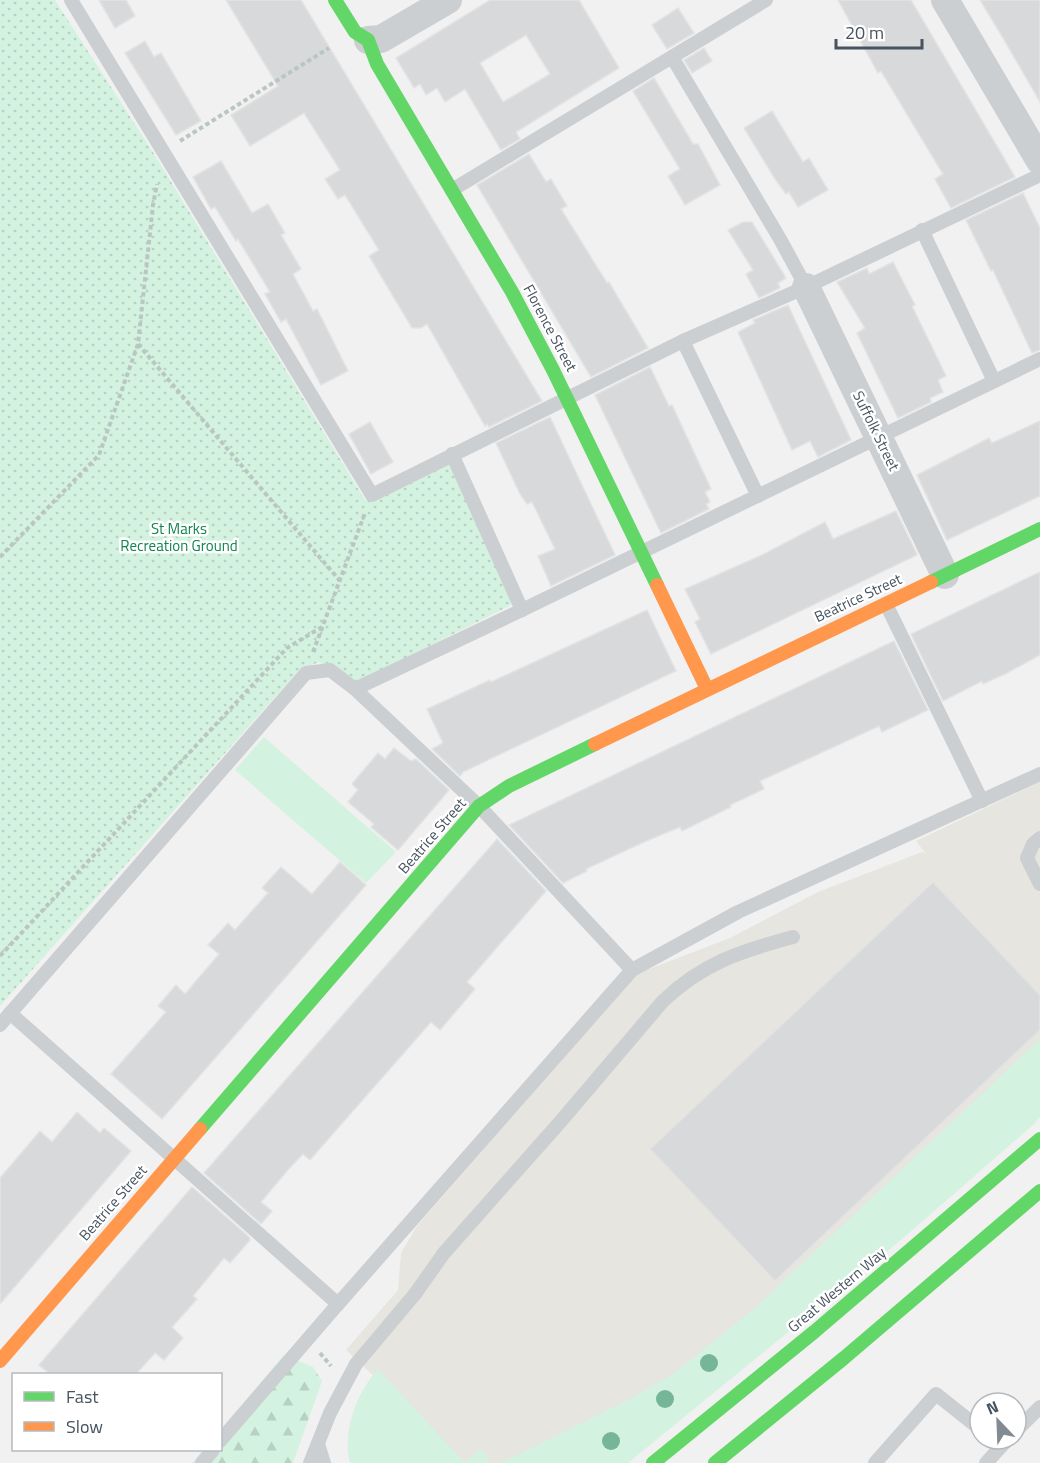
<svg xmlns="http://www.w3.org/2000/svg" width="1040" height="1463" viewBox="0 0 1040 1463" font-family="'Titillium Web',sans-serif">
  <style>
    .commercial { fill: #e6e5df }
    .grass { fill: #d4f2e0 }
    .forest { fill: url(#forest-firs) }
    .park { fill: url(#park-dots) }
    .building { fill: #d8d9db; stroke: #e3e3e4; stroke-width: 1.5; fill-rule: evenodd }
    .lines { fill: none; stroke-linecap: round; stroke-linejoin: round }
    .path { stroke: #b9c6c2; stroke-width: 4; stroke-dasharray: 4.5 3; stroke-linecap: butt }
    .lane { stroke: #cccfd2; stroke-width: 14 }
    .street { stroke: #cccfd2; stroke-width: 28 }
    .fast { stroke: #63d668; stroke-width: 14 }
    .slow { stroke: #ff974d; stroke-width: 14 }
    .tree { fill: #76b697 }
    .labels { text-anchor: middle; stroke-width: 5; stroke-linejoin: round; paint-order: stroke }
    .street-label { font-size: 15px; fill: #47535f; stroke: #fff }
    .park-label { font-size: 15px; fill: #12854e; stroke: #fff }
  </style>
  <defs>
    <pattern id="forest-firs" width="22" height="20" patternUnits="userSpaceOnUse" patternTransform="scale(1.5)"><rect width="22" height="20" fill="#d4f2e0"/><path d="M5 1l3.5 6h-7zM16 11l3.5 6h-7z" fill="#b7d1c3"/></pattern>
    <pattern id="park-dots" width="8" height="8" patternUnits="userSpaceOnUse" patternTransform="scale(1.5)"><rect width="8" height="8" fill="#d4f2e0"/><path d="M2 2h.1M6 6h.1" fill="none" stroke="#b7d1c3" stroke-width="1.8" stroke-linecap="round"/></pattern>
  </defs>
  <rect width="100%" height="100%" fill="#f1f1f1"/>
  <polygon class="commercial" points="1040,782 1040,1069 588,1463 361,1463 381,1383 346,1350 398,1290 401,1253 417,1226 628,984 639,973 730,938 818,892 922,852 926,854 916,841"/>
  <g class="grass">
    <polygon points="264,737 396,852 366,883 235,770"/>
    <polygon points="1040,1039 1040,1117 1033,1125 902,1239 628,1463 501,1463 630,1399 673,1374 755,1308"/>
    <path d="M378,1369L465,1463L481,1448L490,1463H350C342,1430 357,1393 378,1369Z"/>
  </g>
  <polygon class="forest" points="284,1355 313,1367 322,1381 293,1463 192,1463 203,1450 220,1450 221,1429"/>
  <polygon class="park" points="0,0 55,0 154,154 365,500 450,460 513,604 358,682 319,662 299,670 0,1006"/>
  <g class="building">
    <polygon points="99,0 126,0 135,16 115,28"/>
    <polygon points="226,0 301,0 542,401 489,427 487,424 485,426 427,324 421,328 412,328 369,256 379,250 345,195 338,199 325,179 340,170 304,113 250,146 231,115 278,86"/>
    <path d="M490,0H579L619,68L516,132L520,139L501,150L465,89L445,102L437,88L426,95L420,84L414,88L396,58ZM526,35L550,74L503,102L480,63Z"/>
    <polygon points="838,0 911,0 1015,177 951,208 935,179 943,174 881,71 878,73"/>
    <polygon points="980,0 1040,0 1040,102 1003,38"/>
    <polygon points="678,8 694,33 667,49 652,25"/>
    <polygon points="145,41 154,57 161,53 201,121 176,135 125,53"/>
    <polygon points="704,48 712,61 692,73 684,60"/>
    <polygon points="654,78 693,144 698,144 720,185 685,205 668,176 680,169 633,91"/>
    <polygon points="772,111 803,162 809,158 828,190 798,207 789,192 786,194 775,179 744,128"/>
    <polygon points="529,154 546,182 551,179 567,206 561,209 607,283 609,282 648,348 591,377 477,185"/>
    <polygon points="221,161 252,213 268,204 285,233 281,235 301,269 293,274 313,311 317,309 348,371 321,385 286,319 281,322 265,294 270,292 238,239 236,241 215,207 211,209 193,177"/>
    <polygon points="1023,193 1040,228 1040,350 1032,353 993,270 991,271 966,220"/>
    <polygon points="743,222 752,222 786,278 778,283 780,288 759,298 746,274 753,270 728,230"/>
    <polygon points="893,262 915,305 912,306 946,376 938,380 943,392 930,398 931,402 898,418 857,333 865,328 837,282 867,268 869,274"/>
    <polygon points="788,305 851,440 818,457 810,441 792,450 738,332 755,323 753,320"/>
    <polygon points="650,367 669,406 672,405 711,489 705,492 710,502 706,504 709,509 661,533 595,395"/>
    <polygon points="550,417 615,555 551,586 538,556 555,549 532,502 527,504 520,494 496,443"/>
    <polygon points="1040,421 1040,496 947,540 917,475 989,438 992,443"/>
    <polygon points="370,422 393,462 371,474 349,434"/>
    <polygon points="896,511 917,554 915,556 711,654 695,622 700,619 685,589 762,555 825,522 833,539"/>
    <polygon points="1040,572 1040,655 1005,674 983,684 982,681 943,701 911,634"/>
    <polygon points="647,610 676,671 490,759 463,772 460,776 432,749 443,743 427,709 490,680 491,682"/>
    <polygon points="894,641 928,710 882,732 879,726 760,781 764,789 730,805 731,807 682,831 680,827 644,842 586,869 587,871 563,883 509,825"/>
    <polygon points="394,748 411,761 416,759 449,790 398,850 371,827 374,824 348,802 358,790 352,784 378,753 385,759"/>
    <polygon points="497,839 546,891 467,982 475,989 440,1030 431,1022 310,1160 303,1154 287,1171 261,1202 272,1211 261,1224 204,1173"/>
    <polygon points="340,862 366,885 162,1119 111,1074 166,1012 158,1006 176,985 185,994 219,954 208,945 228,923 235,930 268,893 262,888 281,867 312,894"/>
    <polygon points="933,882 1040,995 1040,1030 775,1281 650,1149"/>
    <polygon points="77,1112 100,1133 104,1128 131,1151 0,1304 0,1178 40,1131 52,1142"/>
    <polygon points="192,1187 249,1237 250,1240 230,1263 224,1258 193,1296 197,1299 172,1327 183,1338 164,1360 155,1353 136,1374 50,1374 39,1365"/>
  </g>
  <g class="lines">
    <g class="path">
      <polyline points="180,141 329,48"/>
      <polyline points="138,344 340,581"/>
      <polyline points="0,557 99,455 138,344 153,205 157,184"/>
      <polyline points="313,652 365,513"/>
      <polyline points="0,956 287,648 322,627"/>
      <polyline points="320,1353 331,1366"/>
    </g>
    <g class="lane">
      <polyline points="71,0 372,495 683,341 806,287 1040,175"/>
      <polyline points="672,57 780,239 806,287"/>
      <polyline points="452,190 766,0"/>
      <polyline points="922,230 994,381"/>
      <polyline points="683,341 758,496"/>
      <polyline points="452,454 522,610"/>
      <polyline points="886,604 982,801"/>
      <polyline points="355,689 522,610 1040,359"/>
      <polyline points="1040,838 1033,844 1027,858 1040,884"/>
      <polyline points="10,1013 338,1304 220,1441"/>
      <polyline points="0,1025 306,673 330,670 355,689 479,806 632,970"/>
      <polyline points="338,1304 632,970 738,912 1040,774"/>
      <polyline points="1016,1431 1040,1407"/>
      <polyline points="318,1444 324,1463"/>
      <polyline points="202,1463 213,1450"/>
      <path d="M310,1463L330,1413L356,1364L415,1294L444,1253L561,1121L663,1001C703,963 741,951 793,937"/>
      <polyline points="875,1463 936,1394 980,1429"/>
      <polyline points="986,1463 1008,1439"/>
    </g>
    <g class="street">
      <polyline points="945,0 1040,161"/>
      <polyline points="368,40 381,39 448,0"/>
      <polyline points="806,287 945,575"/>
    </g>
    <g class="fast">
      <polyline points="335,0 355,32 368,40 377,64 512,292 553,370 657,585"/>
      <polyline points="931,582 1040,529"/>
      <polyline points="200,1129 479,806 509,786 595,744"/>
      <polyline points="653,1463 814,1332 1040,1139"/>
      <polyline points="715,1463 844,1358 1040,1191"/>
    </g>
    <g class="slow">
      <polyline points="657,585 707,689"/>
      <polyline points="595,744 931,582"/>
      <polyline points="0,1361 200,1129"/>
    </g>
  </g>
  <g class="tree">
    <circle cx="709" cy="1363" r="9"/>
    <circle cx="665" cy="1399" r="9"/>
    <circle cx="611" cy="1441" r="9"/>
  </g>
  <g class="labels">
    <g class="street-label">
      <text transform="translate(550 328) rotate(62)" y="5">Florence Street</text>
      <text transform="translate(876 431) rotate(64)" y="5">Suffolk Street</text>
      <text transform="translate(858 598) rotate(-25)" y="5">Beatrice Street</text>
      <text transform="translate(432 836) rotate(-49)" y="5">Beatrice Street</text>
      <text transform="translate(113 1203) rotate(-49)" y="5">Beatrice Street</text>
      <text transform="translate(837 1290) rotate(-40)" y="5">Great Western Way</text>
    </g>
    <g class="park-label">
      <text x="179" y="534">St Marks<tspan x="179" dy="17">Recreation Ground</tspan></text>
    </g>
  </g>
  <rect x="12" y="1373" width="210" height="78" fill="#ffffff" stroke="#b5babf" stroke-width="1.5"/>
  <rect x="24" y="1392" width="30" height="9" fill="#63d668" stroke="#b5babf" stroke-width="1.5"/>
  <text x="66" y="1403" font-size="18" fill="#47535f">Fast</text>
  <rect x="24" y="1422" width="30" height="9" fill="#ff974d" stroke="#b5babf" stroke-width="1.5"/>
  <text x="66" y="1433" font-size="18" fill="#47535f">Slow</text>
  <g transform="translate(998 1421) rotate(337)"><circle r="28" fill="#ffffff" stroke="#b5babf" stroke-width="1.5"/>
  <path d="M0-4.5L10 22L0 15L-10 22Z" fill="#828a92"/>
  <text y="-9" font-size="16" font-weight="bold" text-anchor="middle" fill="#47535f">N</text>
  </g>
  <path d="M836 39v9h86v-9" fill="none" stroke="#47535f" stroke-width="3"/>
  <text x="845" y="39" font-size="18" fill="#47535f" stroke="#ffffff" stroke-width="4.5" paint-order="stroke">20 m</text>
</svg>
